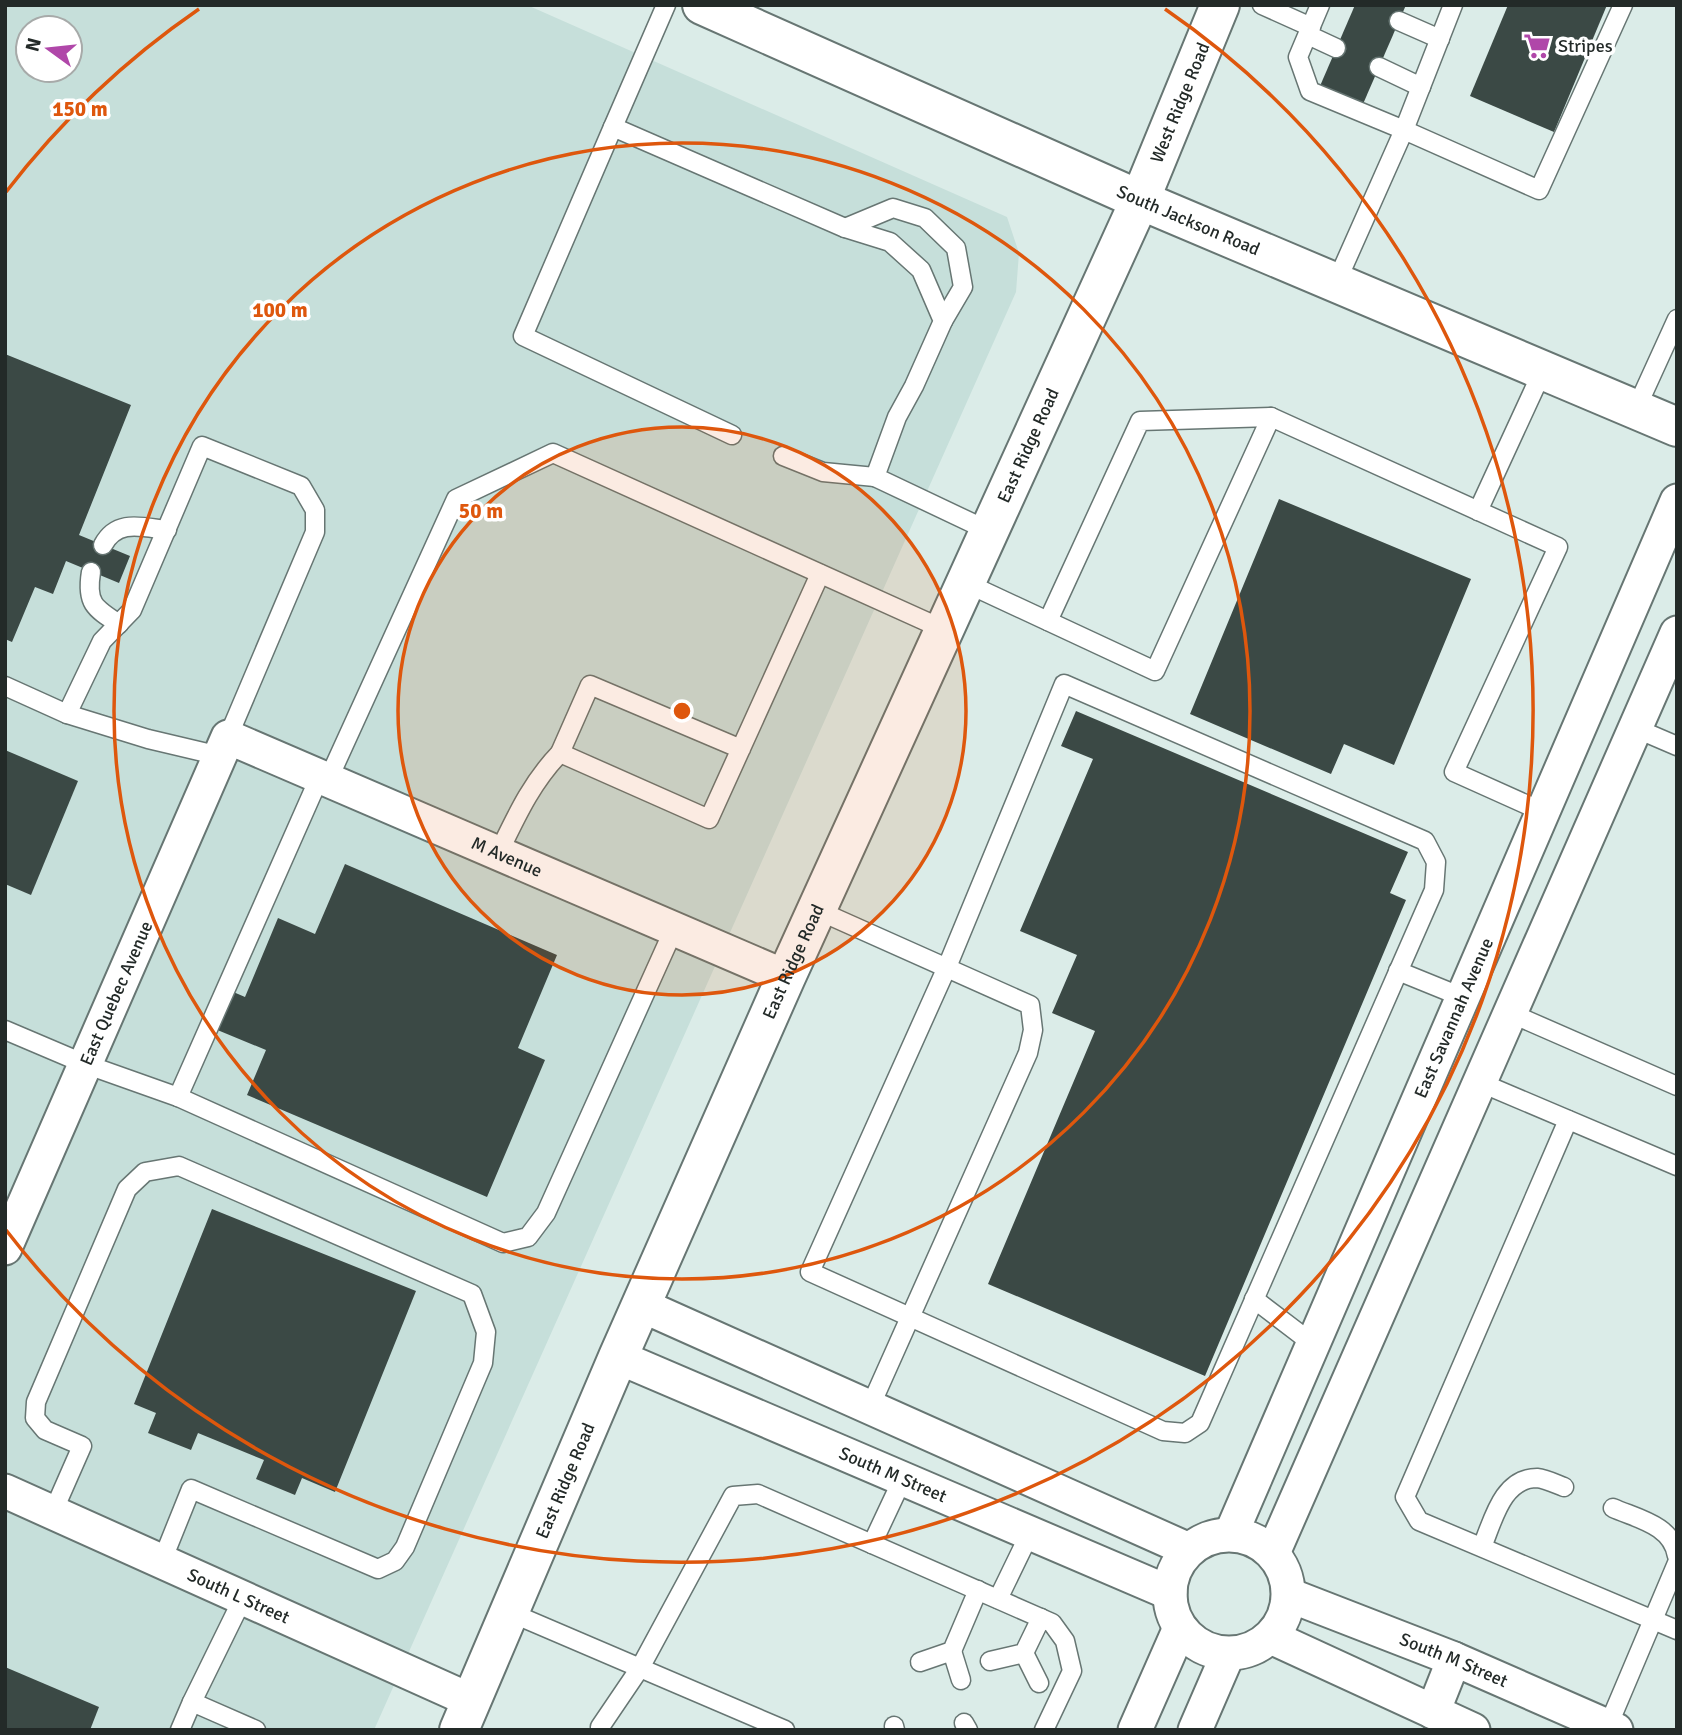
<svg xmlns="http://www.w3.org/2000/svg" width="1682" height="1735" viewBox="0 0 1682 1735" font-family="Signika,sans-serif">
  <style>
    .built { fill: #c6dfda; fill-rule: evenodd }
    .building { fill: #3b4945 }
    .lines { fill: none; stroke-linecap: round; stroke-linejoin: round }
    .service-casing { stroke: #677673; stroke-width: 21 }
    .minor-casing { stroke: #677673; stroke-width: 37 }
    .secondary-casing { stroke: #677673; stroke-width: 42 }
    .service { stroke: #fff; stroke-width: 18 }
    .minor { stroke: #fff; stroke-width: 33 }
    .secondary { stroke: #fff; stroke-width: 38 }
    .ring { fill: none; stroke: #de570d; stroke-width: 3.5 }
    .labels { text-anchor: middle; stroke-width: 7; stroke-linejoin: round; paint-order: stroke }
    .poi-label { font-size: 18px; fill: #232a28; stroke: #fff; text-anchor: start }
    .street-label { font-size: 18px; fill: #232a28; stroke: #fff }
    .centre { fill: #de570d; stroke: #fff; stroke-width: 3.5 }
    .ring-label { font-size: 21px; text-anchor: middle; font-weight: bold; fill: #de570d; stroke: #fff; stroke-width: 7; stroke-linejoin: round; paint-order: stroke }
  </style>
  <rect width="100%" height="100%" fill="#dbece8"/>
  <path class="built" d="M5,5H527L1007,217L1019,253L1016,292L374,1730H5ZM28,28H70V70H28Z"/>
  <g class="building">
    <polygon points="1355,5 1406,5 1363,104 1320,86"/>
    <polygon points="1508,5 1607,5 1554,132 1470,96"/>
    <polygon points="5,354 131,405 79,535 130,556 119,583 66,561 53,594 35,587 12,642 5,639"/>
    <polygon points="1279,499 1471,579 1394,765 1344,744 1331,774 1190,714"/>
    <polygon points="1076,711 1408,852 1390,893 1406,900 1205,1376 988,1284 1095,1031 1052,1013 1077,955 1020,931 1093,759 1061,746"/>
    <polygon points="5,750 78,781 31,895 5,884"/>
    <polygon points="345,864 557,955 518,1048 545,1060 487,1197 247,1095 266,1050 215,1029 231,991 245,997 278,918 315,934"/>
    <polygon points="212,1209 416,1291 335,1492 302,1478 295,1495 256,1479 264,1460 198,1433 191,1450 148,1433 156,1413 134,1404"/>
    <polygon points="5,1667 99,1707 90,1730 5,1730"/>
  </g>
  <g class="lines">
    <defs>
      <g id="service">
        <polyline points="1262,5 1311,27"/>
        <polyline points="1320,5 1298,57 1310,91 1404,130 1453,5"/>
        <polyline points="1399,21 1440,39"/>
        <polyline points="1308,35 1336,48"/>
        <polyline points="1379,67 1421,87"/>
        <polyline points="613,127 666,5"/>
        <polyline points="845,228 893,208 925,218 956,248 963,287 943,321"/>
        <polyline points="1336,283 1404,130 1539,190 1623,5"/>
        <polyline points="1636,409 1677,319"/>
        <polyline points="732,435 523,336 613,127 845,228 890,242 921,270 943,321 914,386 897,417 875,477 989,531"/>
        <polyline points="783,456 823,472 875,477"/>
        <polyline points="1478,511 1543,370"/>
        <path d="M103,545C117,519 141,527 167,530"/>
        <path d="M91,572C86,603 94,608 119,624"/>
        <polyline points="966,583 1155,671 1271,417 1558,547 1454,772 1543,812"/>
        <polyline points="1048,621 1140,421 1271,417"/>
        <polygon points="1064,684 1425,841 1436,862 1434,890 1200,1423 1185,1433 1163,1431 810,1272 947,967"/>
        <polyline points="5,686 67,714 148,739 220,756"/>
        <polyline points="67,714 102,641 132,610 202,446 301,486 315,510 315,532 228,737"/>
        <polyline points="1635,728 1677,746"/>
        <polyline points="741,749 590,685 560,753 709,819 820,574"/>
        <polyline points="320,776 178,1097 503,1243 528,1237 546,1213 674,929"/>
        <polyline points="328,780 456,499 553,453 945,630"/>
        <path d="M498,854C516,817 531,783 560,753"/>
        <polyline points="817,910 1030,1005 1033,1030 1028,1053 870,1407"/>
        <polyline points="1398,971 1462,997"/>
        <polyline points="1510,1013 1677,1086"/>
        <polyline points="5,1030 85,1064 178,1097"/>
        <polyline points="1479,1082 1677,1166"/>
        <polyline points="1568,1120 1405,1497 1419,1521 1677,1630"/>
        <polyline points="1254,1299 1313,1344"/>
        <path d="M1613,1508C1638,1519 1672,1525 1677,1556"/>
        <polyline points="53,1512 82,1446 45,1430 35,1418 36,1402 127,1189 145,1172 179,1166 472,1294 486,1332 483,1363 405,1547 395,1561 378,1569 191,1489 162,1561"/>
        <polyline points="872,1544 903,1478"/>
        <path d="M1482,1547C1493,1521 1502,1478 1537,1478C1546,1479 1556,1484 1564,1487"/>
        <polyline points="998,1599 1030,1533"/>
        <polyline points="509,1612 785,1730"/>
        <polyline points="952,1651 961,1680"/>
        <polyline points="1024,1653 1039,1683"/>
        <polyline points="990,1661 1024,1653 1041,1618"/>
        <polyline points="920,1662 952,1651 978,1590"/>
        <polyline points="192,1702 243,1598"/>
        <polyline points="964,1723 968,1730"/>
        <polyline points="894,1726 895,1730"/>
        <polyline points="1608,1726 1677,1563"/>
        <polyline points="600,1727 640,1668 733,1496 758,1494 1052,1623 1065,1641 1072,1671 1044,1730"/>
        <polyline points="180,1730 192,1702 256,1730"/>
      </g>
      <g id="minor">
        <path id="s1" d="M5,1248L228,737L786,977"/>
        <polyline points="641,1305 1189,1550"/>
        <path id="s2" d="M618,1357L1170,1593"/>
        <path id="s3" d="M5,1491L472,1701"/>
        <path id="s4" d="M1231,1534L1677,501"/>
        <circle cx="1229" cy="1594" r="59"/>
        <polyline points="1273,1553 1677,633"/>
        <path id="s5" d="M1289,1595L1454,1659L1616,1730"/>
        <polyline points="1271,1637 1473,1730"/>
        <polyline points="1433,1712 1454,1659"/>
        <polyline points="1135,1730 1180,1628"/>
        <polyline points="1195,1730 1228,1654"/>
      </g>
      <g id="secondary">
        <path id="s6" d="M702,5L1140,200L1677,427"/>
        <path id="s7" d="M459,1730L618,1357L786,977L1140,200L1220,5"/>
      </g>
    </defs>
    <use href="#service" class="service-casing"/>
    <use href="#minor" class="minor-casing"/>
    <use href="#secondary" class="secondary-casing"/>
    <use href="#service" class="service"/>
    <use href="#minor" class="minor"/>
    <use href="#secondary" class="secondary"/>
  </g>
  <circle cx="682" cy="711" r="284" fill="#de570d" fill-opacity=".12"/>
  <g class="ring">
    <circle cx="682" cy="711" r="284"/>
    <circle cx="682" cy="711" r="568"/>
    <path d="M6 192A852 852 0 0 1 199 9M1165 9A852 852 0 1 1 6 1230"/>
  </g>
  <defs>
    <symbol id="supermarket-bare" viewBox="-9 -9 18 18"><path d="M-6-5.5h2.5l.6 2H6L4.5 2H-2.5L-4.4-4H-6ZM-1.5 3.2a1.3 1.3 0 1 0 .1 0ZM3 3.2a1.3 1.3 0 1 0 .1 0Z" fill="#b047a9" stroke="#fff" stroke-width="2.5" paint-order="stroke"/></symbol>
  </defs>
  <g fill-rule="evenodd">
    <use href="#supermarket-bare" x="1518" y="27" width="38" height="38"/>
  </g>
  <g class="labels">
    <g class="poi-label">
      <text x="1558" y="52">Stripes</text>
    </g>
    <g class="street-label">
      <text dy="6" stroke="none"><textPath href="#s7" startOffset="1780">West Ridge Road</textPath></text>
      <text dy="6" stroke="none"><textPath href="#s6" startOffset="532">South Jackson Road</textPath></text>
      <text dy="6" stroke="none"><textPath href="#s7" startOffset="1405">East Ridge Road</textPath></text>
      <text dy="6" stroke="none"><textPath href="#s1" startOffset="861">M Avenue</textPath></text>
      <text dy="6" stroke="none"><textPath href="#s7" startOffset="838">East Ridge Road</textPath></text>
      <text dy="6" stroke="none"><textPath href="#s1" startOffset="278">East Quebec Avenue</textPath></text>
      <text dy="6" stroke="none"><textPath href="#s4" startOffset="562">East Savannah Avenue</textPath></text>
      <text dy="6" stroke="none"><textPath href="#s2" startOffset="299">South M Street</textPath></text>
      <text dy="6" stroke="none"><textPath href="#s7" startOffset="271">East Ridge Road</textPath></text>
      <text dy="6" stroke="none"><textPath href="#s3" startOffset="256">South L Street</textPath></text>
      <text dy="6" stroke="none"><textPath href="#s5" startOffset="177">South M Street</textPath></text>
    </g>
  </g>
  <circle cx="682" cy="711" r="10" class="centre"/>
  <g class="ring-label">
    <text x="80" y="116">150 m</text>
    <text x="280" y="317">100 m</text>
    <text x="481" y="518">50 m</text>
  </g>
  <rect width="1682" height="1735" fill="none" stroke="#232a28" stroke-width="14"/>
  <g transform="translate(49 49) rotate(285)"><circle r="33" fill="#ffffff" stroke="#a7aaa9" stroke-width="2"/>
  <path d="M0-5L12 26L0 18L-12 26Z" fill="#b047a9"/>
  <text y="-10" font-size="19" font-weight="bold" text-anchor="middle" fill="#232a28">N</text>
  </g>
</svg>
